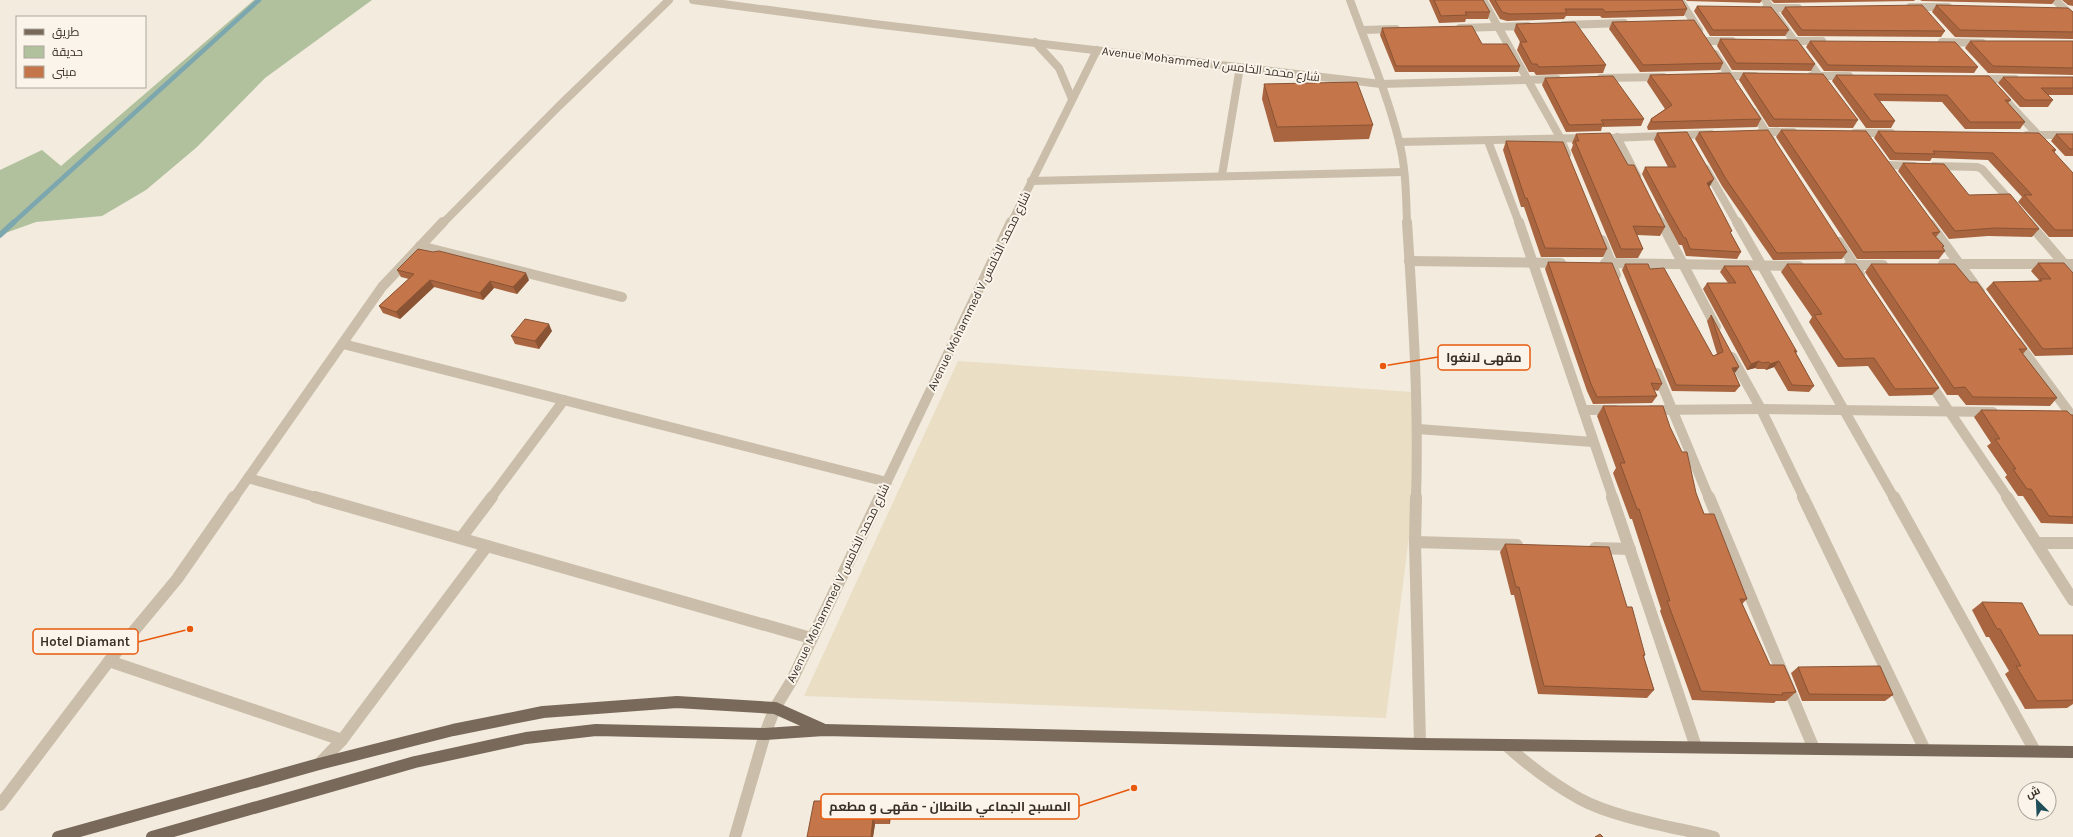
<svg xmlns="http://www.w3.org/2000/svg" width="2073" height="837" viewBox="0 0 2073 837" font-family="Karla,Cairo,sans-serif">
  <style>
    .green { fill: #b1c19e }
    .plaza { fill: #eadec5 }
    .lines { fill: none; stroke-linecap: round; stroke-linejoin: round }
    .stream-far1 { stroke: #7da7af; stroke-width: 4.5 }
    .stream { stroke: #7da7af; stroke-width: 5.5 }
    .minor-far2 { stroke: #cabdaa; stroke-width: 8 }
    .minor-far1 { stroke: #cabdaa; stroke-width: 10 }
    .minor { stroke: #cabdaa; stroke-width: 12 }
    .major { stroke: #79695b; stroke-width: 12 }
    .wall { fill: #a96540 }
    .shaded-wall { fill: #895334 }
    .building { fill: #c4764a; stroke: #895334 }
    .labels { text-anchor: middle; stroke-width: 4; stroke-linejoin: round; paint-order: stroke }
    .street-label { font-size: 12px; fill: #383029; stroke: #faf4ea }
    .leader { fill: none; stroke: #e8590c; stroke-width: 1.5 }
    .callout-dot { fill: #e8590c; stroke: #faf4ea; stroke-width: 1.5 }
    .callout { fill: #faf4ea; stroke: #e8590c; stroke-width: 1.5 }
    .callout-label { font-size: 13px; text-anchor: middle; font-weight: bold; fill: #383029 }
  </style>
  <rect width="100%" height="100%" fill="#f2ebde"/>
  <polygon class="green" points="254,0 372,0 265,78 197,147 146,190 102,216 36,222 0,235 0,170 42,150 61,166"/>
  <polygon class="plaza" points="958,361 1413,392 1415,422 1410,529 1386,718 804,696"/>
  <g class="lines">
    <polyline class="stream-far1" points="13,223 259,0"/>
    <polyline class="stream" points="0,235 14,222"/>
    <g class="minor-far2">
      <polyline points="693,0 874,24 1381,84 1557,79"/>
      <path d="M1350,0C1367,47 1387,93 1399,141C1406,168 1406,196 1407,223"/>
      <polyline points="1483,0 1561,139 1567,154"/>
      <polyline points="1680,0 1699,30"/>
      <polyline points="1765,0 1822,80"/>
      <polyline points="2055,0 2073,17"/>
      <polyline points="1910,7 1948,7"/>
      <polyline points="1766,8 1798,8"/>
      <polyline points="1564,25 1624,23"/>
      <polyline points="1460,28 1528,26"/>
      <polyline points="1362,30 1396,29"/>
      <polyline points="1706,41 1732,41"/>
      <polyline points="1790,41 1822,41"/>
      <polyline points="1035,42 1059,68 1072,99"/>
      <polyline points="1942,42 1982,43"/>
      <polyline points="1715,54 1732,80"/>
      <polyline points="1719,76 1755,76"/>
      <polyline points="1811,76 1849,76"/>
      <polyline points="1601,78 1663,77"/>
      <polyline points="1977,79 2015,79"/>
      <polyline points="1999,93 2040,137"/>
      <polyline points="1753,112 1772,141"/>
      <polyline points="1761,132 1793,132"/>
      <polyline points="1855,133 1891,133"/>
      <polyline points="2027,135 2073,135"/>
      <polyline points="1617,137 1637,176"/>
      <polyline points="1611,138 1711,134"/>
      <polyline points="1488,141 1519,223"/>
      <polyline points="1399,142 1585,138"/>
      <polyline points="1886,165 1914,166"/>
      <polyline points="1934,166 1977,167 1982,169 2014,205"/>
      <polyline points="1706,169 1737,223"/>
      <polyline points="1222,175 1240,67"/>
      <polyline points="1031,181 1404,172"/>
      <polyline points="1658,217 1661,223"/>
      <polyline points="2028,222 2029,223"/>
      <polyline points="443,223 559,106 669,0"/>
      <polyline points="1011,223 1097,50"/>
    </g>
    <g class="minor-far1">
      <path d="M1407,222C1413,314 1419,406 1416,498"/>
      <polyline points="1519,222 1613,498"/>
      <polyline points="1661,222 1716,327"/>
      <polyline points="1737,222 1894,498"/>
      <polyline points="2028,222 2073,274"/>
      <polyline points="1930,224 1980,292"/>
      <polyline points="1602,240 1616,275"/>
      <polyline points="1839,242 1860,274"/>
      <polyline points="420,246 622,297"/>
      <polyline points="1409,261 1561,263"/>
      <polyline points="1605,263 1799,266"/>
      <polyline points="1943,264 2073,264"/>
      <polyline points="1849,265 1883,265"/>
      <polyline points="2017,342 2069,412"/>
      <polyline points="343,344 887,482"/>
      <polyline points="1732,357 1761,409 1804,498"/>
      <polyline points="1657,373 1709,498"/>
      <polyline points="1928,380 2008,498"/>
      <polyline points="1583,410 1615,410"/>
      <polyline points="1651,410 1761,409 1993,412"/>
      <polyline points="1418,429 1593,442"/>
      <polyline points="248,478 319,498"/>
      <polyline points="234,498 382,287 443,222"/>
      <polyline points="491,498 564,400"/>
      <polyline points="879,498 1011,222"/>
    </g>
    <g class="minor">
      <polyline points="315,497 811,638"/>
      <polyline points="1416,497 1415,542 1420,744"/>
      <polyline points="1612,497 1696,747"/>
      <polyline points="1709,497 1814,749"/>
      <polyline points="1803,497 1925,750"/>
      <polyline points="1894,497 2035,751"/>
      <polyline points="2007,497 2073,600"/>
      <polyline points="461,538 492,497"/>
      <polyline points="1415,542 1517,545"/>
      <polyline points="2038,543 2073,543"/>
      <polyline points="1595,548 1630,549"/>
      <polyline points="109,661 342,740"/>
      <path d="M1506,745C1528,765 1553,784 1580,799C1615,818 1674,827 1714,837"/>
      <polyline points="319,764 342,740 487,546"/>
      <polyline points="0,805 109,661 177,579 234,497"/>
      <polyline points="735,837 765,734 775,708 792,680 880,497"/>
    </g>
    <g class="major">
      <polyline points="58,837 319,764 453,730 543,712 677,702 775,708 822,729"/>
      <polyline points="152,837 415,762 526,738 596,730 765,734 824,730 1420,744 2073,752"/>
    </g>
  </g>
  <g class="wall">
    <polygon points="1429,0 1483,0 1490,12 1488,19 1466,19 1465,22 1439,23"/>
    <polygon points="1489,0 1682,0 1687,9 1684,16 1602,18 1600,16 1566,16 1564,19 1507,21 1500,19"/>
    <polygon points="1686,0 1762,0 1760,3 1687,1"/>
    <polygon points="1771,0 1915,0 1914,1 1774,3"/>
    <polygon points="1920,0 2055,0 2052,4 1922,1"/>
    <polygon points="2062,0 2073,0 2073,6 2068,5"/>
    <polygon points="1936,5 2073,12 2073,39 1955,37 1932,12"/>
    <polygon points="1697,6 1789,30 1785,36 1710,36 1694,11"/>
    <polygon points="1785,7 1945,31 1941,37 1798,36 1781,13"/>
    <polygon points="1612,22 1723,63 1720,70 1640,72 1609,29"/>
    <polygon points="1516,24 1606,65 1603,73 1536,75 1534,72 1529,72 1517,50 1520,42 1514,31"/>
    <polygon points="1382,28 1482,44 1520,66 1518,72 1395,72 1380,35"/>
    <polygon points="1720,39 1815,64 1811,71 1732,70 1717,46"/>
    <polygon points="1810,41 1978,67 1974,73 1824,71 1806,47"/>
    <polygon points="1970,41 2073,41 2073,75 1988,73 1965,48"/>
    <polygon points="1743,73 1858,120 1853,128 1769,127 1739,80"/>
    <polygon points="1650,75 1761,119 1757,127 1648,130 1647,127 1651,119 1665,109 1647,82"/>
    <polygon points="1836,75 2011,100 2008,103 2025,122 2020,129 1965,129 1942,102 1880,101 1895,121 1891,128 1866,128 1832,81"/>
    <polygon points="2003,77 2073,77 2073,95 2048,95 2053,100 2048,107 2020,107 1998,83"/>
    <polygon points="1545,78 1644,119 1641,126 1602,127 1601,131 1566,132 1542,85"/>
    <polygon points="1264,84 1373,125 1369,139 1274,142 1262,99"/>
    <polygon points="1781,130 1940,232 1936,237 1944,246 1943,248 1945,251 1939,259 1857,259 1776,137"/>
    <polygon points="1878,131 2056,150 2054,153 2073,173 2073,237 2049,237 2018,202 2022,197 1988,160 1932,158 1930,161 1890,160 1874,138"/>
    <polygon points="1699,132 1847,252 1842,259 1773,260 1722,186 1695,139"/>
    <polygon points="1657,133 1710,186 1709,186 1731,234 1741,252 1737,259 1686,256 1682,245 1679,245 1664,217 1642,174 1645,167 1668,167 1654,140"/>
    <polygon points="1576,134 1628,165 1665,227 1660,236 1637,235 1643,249 1638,258 1616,258 1571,150 1573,145 1572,143"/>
    <polygon points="2056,134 2073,134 2073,156 2065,156 2051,141"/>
    <polygon points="1506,141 1607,249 1603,257 1541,257 1524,207 1521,207 1503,150"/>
    <polygon points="1903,163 2039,229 2032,237 1988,236 1949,239 1898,171"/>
    <polygon points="1548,262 1662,384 1658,391 1654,390 1657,396 1652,403 1593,404 1587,391 1545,269"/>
    <polygon points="2038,263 2073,273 2073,355 2035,356 1986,289 1993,282 2038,281 2039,280 2031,271"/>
    <polygon points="1625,264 1650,269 1713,356 1717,354 1707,321 1711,315 1740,386 1735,392 1672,391 1622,270"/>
    <polygon points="1787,264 1939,388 1932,395 1889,396 1868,366 1838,367 1809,322 1812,317 1781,272"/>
    <polygon points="1871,264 1970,282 2027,349 2023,354 2057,398 2050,406 1966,405 1958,395 1947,395 1865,272"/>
    <polygon points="1724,266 1797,352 1796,353 1814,386 1809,392 1788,391 1774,367 1766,370 1765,369 1757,369 1755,368 1747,370 1703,289 1707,283 1728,283 1720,272"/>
    <polygon points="397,270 529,280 517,294 494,288 483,300 434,287 400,319 383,313 379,306 409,279 401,277"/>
    <polygon points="552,331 539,349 515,344 511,336"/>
    <polygon points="1603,406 1670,427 1704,514 1747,599 1742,604 1770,665 1796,692 1786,701 1776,701 1774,703 1692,700 1660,611 1661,609 1632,519 1630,519 1613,473 1616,468 1597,416"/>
    <polygon points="1981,410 2073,415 2073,524 2041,523 2023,496 2018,496 2005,477 2007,475 1987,446 1991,443 1974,417"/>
    <polygon points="1505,544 1645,655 1644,657 1654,690 1647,698 1538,694 1514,595 1511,595 1500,552"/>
    <polygon points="1982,602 2039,635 2073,635 2073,704 2067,708 2025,709 2005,674 2009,671 1989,637 1986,637 1972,610"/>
    <polygon points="1798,667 1893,695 1885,701 1802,701 1791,673"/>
    <polygon points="890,801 891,807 890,824 875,824 873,837 807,837"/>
  </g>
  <g class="shaded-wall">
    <polygon points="1714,179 1710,186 1703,190 1707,183"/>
    <polygon points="526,273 529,280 517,294 513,287"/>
    <polygon points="430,280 434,287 400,319 396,312"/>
    <polygon points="490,281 494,288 483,300 480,293"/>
    <polygon points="549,324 552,331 539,349 535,341"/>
    <polygon points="1759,361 1755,368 1747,370 1751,364"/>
    <polygon points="1779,361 1774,367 1766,370 1770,364"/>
    <polygon points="1739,367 1735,373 1732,368"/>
    <polygon points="890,801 891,807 890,824 888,818"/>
    <polygon points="873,818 875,824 873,837 871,837"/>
  </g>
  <g class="building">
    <polygon points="1434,0 1483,0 1490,12 1465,12 1467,15 1441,16"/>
    <polygon points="1495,0 1682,0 1687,9 1605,12 1603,9 1565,9 1567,13 1510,14 1502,12"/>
    <polygon points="1922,5 1945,31 1802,30 1785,7"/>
    <polygon points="1936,5 2068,8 2073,12 2073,32 1960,30"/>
    <polygon points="1697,6 1771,7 1789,30 1713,30"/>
    <polygon points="1694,20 1723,63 1643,65 1612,22"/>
    <polygon points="1575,22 1606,65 1539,67 1537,64 1532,64 1520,42 1527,42 1516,24"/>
    <polygon points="1472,26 1482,44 1507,44 1520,66 1396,66 1382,28"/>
    <polygon points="1720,39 1797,40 1815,64 1736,63"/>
    <polygon points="1810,41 1955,42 1978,67 1828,65"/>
    <polygon points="1970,41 2073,41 2073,68 1993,66"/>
    <polygon points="1730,73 1761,119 1652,122 1651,119 1672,105 1650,75"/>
    <polygon points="1743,73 1823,74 1858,120 1774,119"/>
    <polygon points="1836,75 1989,76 2011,100 2005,100 2025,122 1970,122 1947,95 1874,94 1895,121 1871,121"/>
    <polygon points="1613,76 1644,119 1601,120 1604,124 1569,125 1545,78"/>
    <polygon points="2003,77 2073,77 2073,88 2041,88 2053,100 2025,100"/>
    <polygon points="1357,82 1373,125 1277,127 1264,84"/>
    <polygon points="1768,130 1847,252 1777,253 1726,179 1699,132"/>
    <polygon points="1781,130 1866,131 1940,232 1932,233 1944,246 1942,247 1945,251 1863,252"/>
    <polygon points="1878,131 2039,133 2056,150 2052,150 2073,173 2073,230 2055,230 2024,195 2032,195 1993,153 1933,151 1935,154 1895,153"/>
    <polygon points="1687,132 1714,179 1707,183 1732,231 1730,232 1741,252 1690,249 1686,238 1684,238 1668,210 1645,167 1676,167 1657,133"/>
    <polygon points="1610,133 1628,165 1634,165 1665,227 1633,226 1643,249 1621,249 1575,141 1579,141 1576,134"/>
    <polygon points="2056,134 2073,134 2073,149 2070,149"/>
    <polygon points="1506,141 1563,142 1607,249 1545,248 1527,198 1525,198"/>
    <polygon points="1903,163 1944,164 1969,195 2010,194 2039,229 1995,228 1955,231"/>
    <polygon points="418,249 433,252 439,251 526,273 513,287 490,281 480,293 430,280 396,312 379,306 414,274 397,270"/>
    <polygon points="1548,262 1612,263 1662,384 1651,383 1657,396 1597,397 1591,384"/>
    <polygon points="2038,263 2064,263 2073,273 2073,348 2043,349 1993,282 2042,281 2040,279 2051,279"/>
    <polygon points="1625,264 1648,264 1650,269 1664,268 1713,356 1723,352 1711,315 1739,367 1732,368 1740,386 1676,385"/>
    <polygon points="1787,264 1856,264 1939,388 1895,389 1874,358 1844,359 1814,315 1822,314"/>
    <polygon points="1871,264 1955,264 1970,282 1977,282 2027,349 2019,349 2057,398 1973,397 1965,387 1954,388"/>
    <polygon points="1724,266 1748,266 1797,352 1794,350 1814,386 1792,385 1779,361 1770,364 1769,362 1762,363 1759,361 1751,364 1707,283 1736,283"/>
    <polygon points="525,319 549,324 535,341 511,336"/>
    <polygon points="1603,406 1663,406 1670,427 1682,452 1687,452 1696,493 1704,514 1714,514 1747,599 1740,599 1770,665 1784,665 1796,692 1782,693 1783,695 1701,691 1667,601 1670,601 1639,509 1637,509 1620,463 1625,463"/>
    <polygon points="1981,410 2067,411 2071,415 2073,415 2073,517 2049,516 2031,489 2027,489 2013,469 2016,469 1995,439 2000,439"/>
    <polygon points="1505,544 1609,547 1627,607 1632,607 1645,655 1643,655 1654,690 1544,686 1519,587 1516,587"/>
    <polygon points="1982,602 2022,603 2039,635 2073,635 2073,700 2037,701 2016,666 2021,666 2000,629 1997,629"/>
    <polygon points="1880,666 1893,695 1809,694 1798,667"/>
    <polygon points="814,801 890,801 888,818 873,818 871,837 807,837"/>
    <polygon points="1600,834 1603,837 1595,837"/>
  </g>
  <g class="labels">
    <g class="street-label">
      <text transform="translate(1211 64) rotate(7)" y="4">Avenue Mohammed V شارع محمد الخامس</text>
      <text transform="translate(979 291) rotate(-64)" y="4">Avenue Mohammed V شارع محمد الخامس</text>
      <text transform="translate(838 583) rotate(-64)" y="4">Avenue Mohammed V شارع محمد الخامس</text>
    </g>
  </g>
  <path class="leader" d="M1383 366L1438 357M190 629L138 642M1134 788L1079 806"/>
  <g class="callout-dot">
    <circle cx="1383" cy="366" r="4"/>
    <circle cx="190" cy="629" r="4"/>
    <circle cx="1134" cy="788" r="4"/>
  </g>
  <g class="callout">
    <rect x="1438" y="345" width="92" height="25" rx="4"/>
    <rect x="33" y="629" width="105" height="25" rx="4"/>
    <rect x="821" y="794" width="258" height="25" rx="4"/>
  </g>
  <g class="callout-label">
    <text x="1484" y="362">مقهى لانغوا</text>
    <text x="85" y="646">Hotel Diamant</text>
    <text x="950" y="811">المسبح الجماعي طانطان - مقهى و مطعم</text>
  </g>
  <rect x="16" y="16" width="130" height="72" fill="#faf4ea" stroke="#aca69d"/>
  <rect x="24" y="29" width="20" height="6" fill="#79695b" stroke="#aca69d"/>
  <text x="52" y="36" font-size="12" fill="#383029">طريق</text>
  <rect x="24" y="46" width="20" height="12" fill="#b1c19e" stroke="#aca69d"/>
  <text x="52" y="56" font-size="12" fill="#383029">حديقة</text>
  <rect x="24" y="66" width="20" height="12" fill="#c4764a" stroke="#aca69d"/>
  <text x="52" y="76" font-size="12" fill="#383029">مبنى</text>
  <g transform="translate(2037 801) rotate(336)"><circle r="19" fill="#faf4ea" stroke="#aca69d"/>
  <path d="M0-3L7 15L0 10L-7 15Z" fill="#1f4e59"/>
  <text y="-6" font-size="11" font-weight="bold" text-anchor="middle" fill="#383029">ش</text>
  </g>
</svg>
